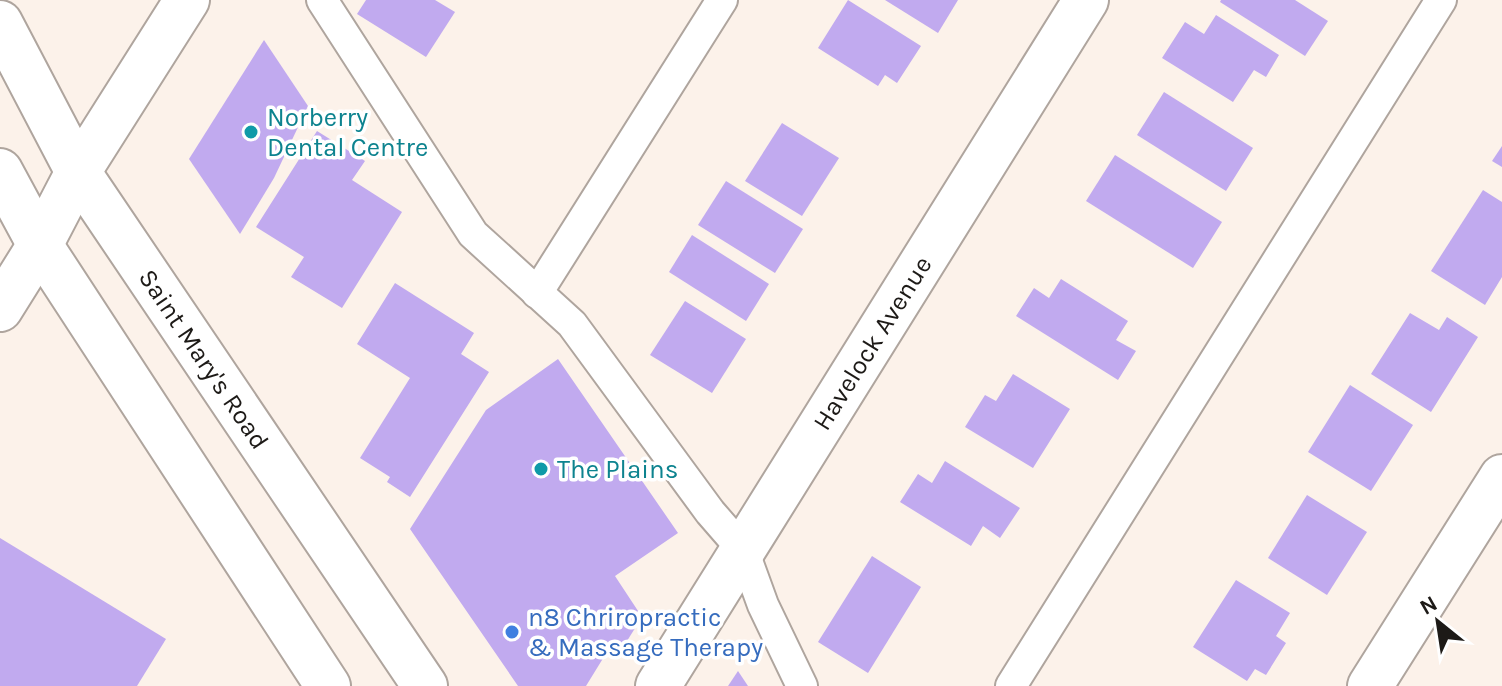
<svg xmlns="http://www.w3.org/2000/svg" width="1502" height="686" viewBox="0 0 1502 686" font-family="Karla,sans-serif">
  <style>
    .building { fill: #c1aaef }
    .lines { fill: none; stroke-linecap: round; stroke-linejoin: round }
    .service-casing { stroke: #afa59e; stroke-width: 34 }
    .minor-casing { stroke: #afa59e; stroke-width: 48 }
    .secondary-casing { stroke: #afa59e; stroke-width: 48 }
    .service { stroke: #fff; stroke-width: 30 }
    .minor { stroke: #fff; stroke-width: 44 }
    .secondary { stroke: #fff; stroke-width: 44 }
    .culture-dot { fill: #0f9aa8; stroke: #fff; stroke-width: 3 }
    .shop-dot { fill: #3f7fe0; stroke: #fff; stroke-width: 3 }
    .labels { text-anchor: middle; stroke-width: 7; stroke-linejoin: round; paint-order: stroke }
    .culture-label { font-size: 26px; fill: #0d838f; stroke: #fff; text-anchor: start }
    .street-label { font-size: 26px; fill: #1d1a17; stroke: #fff }
    .shop-label { font-size: 26px; fill: #366cbe; stroke: #fff; text-anchor: start }
  </style>
  <rect width="100%" height="100%" fill="#fcf2ea"/>
  <g class="building">
    <polygon points="366,0 435,0 455,12 426,57 357,14"/>
    <polygon points="848,0 921,46 897,83 885,75 878,86 818,48"/>
    <polygon points="885,0 958,0 938,33"/>
    <polygon points="1221,0 1295,0 1328,21 1305,56 1220,2"/>
    <polygon points="1216,15 1279,55 1266,77 1254,70 1233,102 1162,58 1185,22 1204,34"/>
    <polygon points="264,40 308,106 274,178 240,234 189,159"/>
    <polygon points="1164,92 1253,148 1226,191 1137,135"/>
    <polygon points="782,123 839,158 802,216 745,181"/>
    <polygon points="317,131 365,161 352,180 402,212 342,308 291,277 304,257 256,227"/>
    <polygon points="1502,146 1502,167 1492,161"/>
    <polygon points="1115,155 1222,222 1193,268 1086,201"/>
    <polygon points="726,181 803,229 775,273 698,225"/>
    <polygon points="1483,190 1502,202 1502,277 1485,305 1431,271"/>
    <polygon points="692,235 769,284 746,321 669,272"/>
    <polygon points="1061,279 1128,321 1116,340 1136,351 1118,380 1016,316 1034,288 1049,298"/>
    <polygon points="395,283 474,333 461,354 489,372 410,497 387,482 390,477 360,458 410,378 357,344"/>
    <polygon points="685,301 746,339 712,393 650,355"/>
    <polygon points="1410,313 1439,330 1447,317 1478,337 1431,412 1371,374"/>
    <polygon points="558,359 678,533 615,576 642,617 617,657 610,647 586,686 518,686 410,529 486,410"/>
    <polygon points="1013,374 1070,409 1033,468 965,427 985,395 996,401"/>
    <polygon points="1350,385 1413,425 1371,491 1308,452"/>
    <polygon points="945,461 1020,508 1000,538 983,526 971,546 900,502 918,474 932,483"/>
    <polygon points="1307,495 1367,532 1327,595 1268,558"/>
    <polygon points="0,538 166,639 137,686 0,686"/>
    <polygon points="872,556 921,587 868,673 818,642"/>
    <polygon points="1236,580 1290,613 1276,636 1286,643 1266,675 1255,669 1247,681 1193,647"/>
    <polygon points="738,671 748,686 728,686"/>
  </g>
  <g class="lines">
    <defs>
      <g id="service">
        <polyline points="322,0 473,234 572,324 710,512 743,550 763,605 802,686"/>
        <polyline points="537,293 722,0"/>
        <polyline points="1011,686 1441,0"/>
      </g>
      <g id="minor">
        <polyline points="0,309 40,245 78,172 187,0"/>
        <polyline points="658,686 1086,0"/>
        <polyline points="1370,686 1502,477"/>
      </g>
      <g id="secondary">
        <polyline points="0,23 78,172 425,686"/>
        <polyline points="0,171 40,245 328,686"/>
      </g>
    </defs>
    <use href="#service" class="service-casing"/>
    <use href="#minor" class="minor-casing"/>
    <use href="#secondary" class="secondary-casing"/>
    <use href="#service" class="service"/>
    <use href="#minor" class="minor"/>
    <use href="#secondary" class="secondary"/>
  </g>
  <g class="culture-dot">
    <circle cx="251" cy="132" r="8"/>
    <circle cx="541" cy="469" r="8"/>
  </g>
  <circle class="shop-dot" cx="512" cy="632" r="8"/>
  <g class="labels">
    <g class="culture-label">
      <text x="267" y="126">Norberry<tspan x="267" dy="30">Dental Centre</tspan></text>
      <text x="557" y="478">The Plains</text>
    </g>
    <g class="street-label">
      <text transform="translate(872 343) rotate(-58)" y="9">Havelock Avenue</text>
      <text transform="translate(204 359) rotate(56)" y="9">Saint Mary's Road</text>
    </g>
    <g class="shop-label">
      <text x="528" y="626">n8 Chriropractic<tspan x="528" dy="30">&amp; Massage Therapy</tspan></text>
    </g>
  </g>
  <g transform="translate(1438 622) rotate(330)" stroke="#ffffff" stroke-width="6" paint-order="stroke">
  <path d="M0-6L14 30L0 20L-14 30Z" fill="#1d1a17"/>
  <text y="-12" font-size="22" font-weight="bold" text-anchor="middle" fill="#1d1a17">N</text>
  </g>
</svg>
